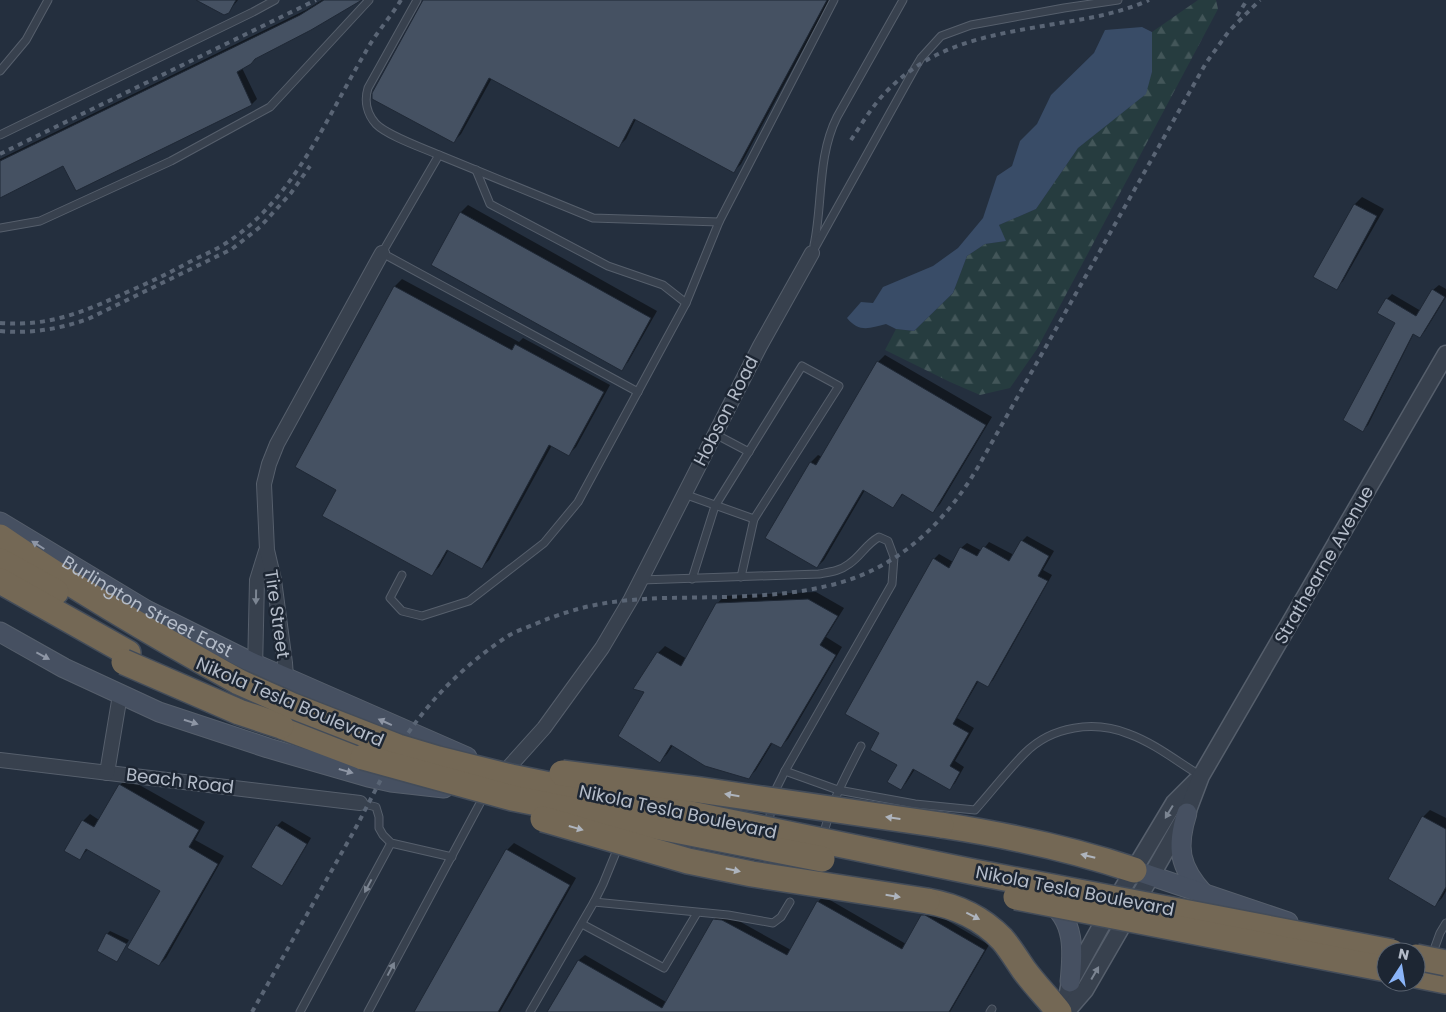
<svg xmlns="http://www.w3.org/2000/svg" width="1446" height="1012" viewBox="0 0 1446 1012" font-family="Poppins,sans-serif">
  <style>
    .forest { fill: url(#forest-firs) }
    .water { fill: #394c67 }
    .shadow { fill: #0007 }
    .building { fill: #455162; stroke: #1f2835 }
    .lines { fill: none; stroke-linecap: round; stroke-linejoin: round }
    .service-casing { stroke: #565f6c; stroke-width: 9 }
    .minor-casing { stroke: #565f6c; stroke-width: 16 }
    .tertiary-casing { stroke: #565f6c; stroke-width: 19 }
    .secondary-casing { stroke: #565f6c; stroke-width: 21 }
    .motorway-casing { stroke: #434c59; stroke-width: 28 }
    .service { stroke: #38414e; stroke-width: 7 }
    .minor { stroke: #38414e; stroke-width: 14 }
    .tertiary { stroke: #38414e; stroke-width: 16 }
    .secondary { stroke: #465061; stroke-width: 19 }
    .motorway { stroke: #746855; stroke-width: 25 }
    .rail { stroke: #5a6575; stroke-width: 4; stroke-dasharray: 5 5; stroke-linecap: butt }
    .motorway-bridge-casing { stroke: #434c59; stroke-width: 28; stroke-linecap: butt }
    .motorway-bridge { stroke: #746855; stroke-width: 25 }
    .oneway { fill: #8e96a5 }
    .oneway2 { fill: #7c8592 }
    .oneway3 { fill: #aeb4bd }
    .labels { text-anchor: middle; stroke-width: 5; stroke-linejoin: round; paint-order: stroke }
    .street-label { font-size: 18px; fill: #b4bcc9; stroke: #1d2633 }
  </style>
  <defs>
    <pattern id="forest-firs" width="22" height="20" patternUnits="userSpaceOnUse" patternTransform="scale(1.25)"><rect width="22" height="20" fill="#263c3f"/><path d="M5 1l3.5 6h-7zM16 11l3.5 6h-7z" fill="#435659"/></pattern>
  </defs>
  <rect width="100%" height="100%" fill="#242f3e"/>
  <polygon class="forest" points="1198,0 1216,0 1218,9 1037,349 1010,388 980,395 950,382 885,350 896,329 914,331 953,293 967,256 985,244 1005,241 999,225 1036,209 1078,148 1145,94 1152,72 1152,32"/>
  <path class="water" d="M1142,27L1152,32V72L1146,94L1078,148L1036,209L999,225L1006,241L985,244L967,256L953,293L914,331L896,329L886,324C870,328 859,333 847,318L861,302L873,303L883,287L933,266L958,248L983,218L997,176L1012,166L1020,141L1037,124L1051,95L1094,53L1105,30Z"/>
  <g class="shadow">
    <polygon points="199,0 238,0 228,12"/>
    <polygon points="322,0 356,0 257,56 242,68 257,99 252,104 64,164 0,196 0,159 306,10"/>
    <polygon points="424,0 830,0 741,164 734,171 636,119 626,139 619,146 492,78 461,134 454,141"/>
    <polygon points="1362,197 1384,209 1343,281 1336,288 1315,276 1355,204"/>
    <polygon points="468,205 657,311 628,362 621,369 432,264 461,212"/>
    <polygon points="402,279 519,342 523,338 610,385 576,447 569,454 552,445 489,560 482,567 449,549 439,567 432,574 338,489 297,467 395,286"/>
    <polygon points="1439,285 1446,289 1446,297 1425,331 1420,337 1414,333 1368,425 1363,430 1397,323 1387,299 1392,294 1421,311 1433,290"/>
    <polygon points="885,355 992,417 940,504 933,511 903,494 893,507 865,490 824,560 817,567 767,537 811,462 818,455 822,457 878,362"/>
    <polygon points="1027,536 1054,551 1043,570 1052,575 993,680 988,685 979,680 957,718 974,728 955,761 964,767 955,783 950,788 915,769 906,783 901,788 899,764 881,733 934,559 939,554 953,562 961,548 967,543 982,551 989,542 1014,555 1022,541"/>
    <polygon points="816,592 844,608 826,637 842,647 788,739 781,746 773,742 756,770 749,777 673,745 667,754 660,761 646,691 658,653 665,646 687,659 717,604 724,596"/>
    <polygon points="127,778 205,822 195,840 224,856 166,958 159,965 161,891 88,849 80,858 83,821 90,814 99,820 120,785"/>
    <polygon points="1430,810 1446,818 1446,891 1442,898 1435,905 1423,817"/>
    <polygon points="282,821 311,838 287,879 282,884 277,826"/>
    <polygon points="514,843 576,878 500,1012 415,1012 507,850"/>
    <polygon points="823,896 906,944 922,915 927,910 931,911 989,945 950,1012 549,1012 579,960 585,955 666,1002 714,920 719,914 728,915 791,950 818,902"/>
    <polygon points="110,931 129,940 117,960 107,934"/>
  </g>
  <g class="building">
    <polygon points="196,0 236,0 229,13 224,15"/>
    <polygon points="324,0 362,0 311,30 255,59 251,64 237,72 252,105 76,191 63,166 0,198 0,161 300,15"/>
    <polygon points="423,0 827,0 734,173 634,119 619,148 489,78 454,143 372,99 372,93"/>
    <polygon points="1354,204 1377,216 1337,290 1313,277"/>
    <polygon points="460,212 651,318 622,371 431,265"/>
    <polygon points="394,286 512,350 515,344 604,392 569,456 549,445 482,569 447,550 432,576 408,563 322,516 336,490 295,467"/>
    <polygon points="1432,289 1445,297 1420,338 1413,334 1363,432 1343,420 1395,323 1377,313 1386,298 1416,316"/>
    <polygon points="877,361 986,425 933,513 902,494 893,508 863,490 817,568 765,538 810,462 816,465"/>
    <polygon points="1021,540 1049,556 1038,576 1048,581 988,687 977,681 953,724 969,733 950,766 960,772 950,790 913,769 901,790 887,782 897,765 870,750 879,733 845,714 933,558 949,568 960,547 977,556 983,546 1009,561"/>
    <polygon points="808,599 838,616 820,645 836,655 781,748 771,743 749,779 705,766 671,745 660,763 618,736 644,692 633,689 657,652 681,666 716,603"/>
    <polygon points="119,784 199,830 189,847 218,864 159,966 127,948 160,891 86,849 80,860 64,851 82,820 94,827"/>
    <polygon points="1422,816 1446,829 1446,887 1435,907 1388,879"/>
    <polygon points="276,825 307,844 282,886 251,867"/>
    <polygon points="506,849 570,885 498,1012 414,1012"/>
    <polygon points="817,901 902,949 921,915 925,915 985,950 949,1012 547,1012 578,960 662,1008 713,919 722,920 787,955"/>
    <polygon points="106,933 127,944 117,962 97,951"/>
  </g>
  <g class="lines">
    <defs>
      <g id="service">
        <path d="M417,0L368,88C364,101 367,114 376,124C388,136 423,148 439,155"/>
        <polyline points="0,71 26,40 48,0"/>
        <polyline points="0,135 253,12 275,0"/>
        <polyline points="0,228 40,221 171,161 270,107 369,0"/>
        <path d="M814,245C823,203 817,157 837,117L903,0"/>
        <polyline points="812,253 915,68 921,58 941,36 971,25 1064,8 1118,0"/>
        <polyline points="686,303 719,222"/>
        <polyline points="638,392 382,253 439,155 593,218 719,222 834,0"/>
        <polyline points="715,434 749,452"/>
        <polyline points="684,494 754,519"/>
        <polyline points="402,575 390,598 402,611 422,616 469,601 544,543 578,502 686,303 663,285 608,266 490,204 476,170"/>
        <polyline points="692,579 715,506 802,366 839,386 754,519 741,577"/>
        <path d="M641,580L819,574C830,572 840,571 849,564C861,556 866,544 879,537L888,541L894,557L892,584L785,771L838,790L915,804L975,810C992,791 1007,771 1025,753C1052,726 1094,720 1129,734C1154,743 1178,762 1201,776"/>
        <polyline points="360,803 376,807 379,817 379,828 383,835 391,843 452,857"/>
        <polyline points="768,825 775,791 785,771"/>
        <path d="M823,837C830,804 846,775 861,746"/>
        <polyline points="594,902 728,915 773,923 781,917 790,902"/>
        <polyline points="582,924 664,968 697,913"/>
        <polyline points="1432,955 1440,933 1446,923"/>
        <polyline points="300,1012 391,843"/>
        <polyline points="368,1012 485,794"/>
        <polyline points="530,1012 594,902 603,884 619,845"/>
        <polyline points="990,1012 992,1009"/>
      </g>
      <g id="minor">
        <polyline points="255,670 257,580 266,551"/>
        <polyline points="283,686 286,677 285,663 274,580 267,550 264,484 269,464 277,444 382,253"/>
        <polyline points="0,760 360,803"/>
        <polyline points="107,773 120,695"/>
        <polyline points="500,777 544,728 602,648 631,599 760,346 812,253"/>
      </g>
      <g id="tertiary">
        <polyline points="1064,1012 1070,982 1111,908 1174,803 1196,781"/>
        <polyline points="1066,1012 1085,990 1158,864 1187,813 1201,776 1446,354"/>
      </g>
      <g id="secondary">
        <path id="s1" d="M0,522L146,610L255,664L467,757"/>
        <polyline points="0,632 64,668 159,712 268,748 368,777 391,782 444,788"/>
        <path d="M1187,813C1176,847 1179,867 1204,894"/>
        <polyline points="1134,870 1288,922"/>
        <path d="M1047,901C1076,919 1073,953 1070,982"/>
      </g>
      <g id="motorway">
        <path d="M0,537C77,590 158,637 239,682"/>
        <polyline points="0,561 56,592"/>
        <polyline points="0,581 128,653"/>
        <polyline points="281,726 363,757"/>
        <path d="M941,825C1006,835 1072,849 1134,870"/>
        <path d="M927,901C956,906 981,917 1002,939C1010,948 1017,960 1024,970C1035,985 1048,998 1059,1012"/>
        <polyline points="1416,975 1446,981"/>
      </g>
    </defs>
    <use href="#service" class="service-casing"/>
    <use href="#minor" class="minor-casing"/>
    <use href="#tertiary" class="tertiary-casing"/>
    <use href="#secondary" class="secondary-casing"/>
    <use href="#motorway" class="motorway-casing"/>
    <use href="#service" class="service"/>
    <use href="#minor" class="minor"/>
    <use href="#tertiary" class="tertiary"/>
    <use href="#secondary" class="secondary"/>
    <use href="#motorway" class="motorway"/>
    <g class="rail">
      <polyline points="1237,16 1247,0"/>
      <path d="M851,140C861,125 871,108 884,94C934,41 993,35 1060,23C1091,18 1120,13 1149,0"/>
      <polyline points="0,154 316,0"/>
      <path d="M0,323C52,327 88,310 134,289C155,280 175,270 195,259C209,253 223,246 235,237C297,192 327,117 365,53C375,34 390,18 401,0"/>
      <path d="M0,331C31,334 59,329 88,319L232,249L260,227L291,193L310,166"/>
      <path d="M252,1012C286,952 320,891 354,831C368,805 381,778 396,752C424,705 462,666 508,636C516,631 526,628 535,624C583,604 614,600 665,598C716,597 778,598 827,586C895,571 944,525 978,467L1206,63L1229,31L1260,0"/>
    </g>
    <defs>
      <g id="motorway-bridge">
        <polyline points="124,662 239,712 281,726"/>
        <polyline points="239,682 293,706 398,747 438,759 511,777 974,872 1392,952"/>
        <polyline points="363,757 512,798 822,859"/>
        <polyline points="562,773 700,790 941,825"/>
        <polyline points="543,819 688,861 752,874 927,901"/>
        <polyline points="1016,897 1386,969"/>
        <polyline points="1416,957 1446,963"/>
      </g>
    </defs>
    <use href="#motorway-bridge" class="motorway-bridge-casing"/>
    <use href="#motorway-bridge" class="motorway-bridge"/>
  </g>
  <defs><path id="oneway-solid" d="M-6-.8H1V-3.2L6.5 0L1 3.2V.8H-6Z" transform="scale(1.25)"/></defs>
  <g class="oneway">
    <use href="#oneway-solid" transform="translate(38 545) rotate(-148)"/>
    <use href="#oneway-solid" transform="translate(43 656) rotate(28)"/>
    <use href="#oneway-solid" transform="translate(191 722) rotate(18)"/>
    <use href="#oneway-solid" transform="translate(385 722) rotate(-156)"/>
    <use href="#oneway-solid" transform="translate(346 771) rotate(16)"/>
  </g>
  <g class="oneway2">
    <use href="#oneway-solid" transform="translate(256 597) rotate(91)"/>
    <use href="#oneway-solid" transform="translate(1169 812) rotate(121)"/>
    <use href="#oneway-solid" transform="translate(368 886) rotate(118)"/>
    <use href="#oneway-solid" transform="translate(391 969) rotate(-62)"/>
    <use href="#oneway-solid" transform="translate(1095 973) rotate(-60)"/>
  </g>
  <g class="oneway3">
    <use href="#oneway-solid" transform="translate(732 795) rotate(-171)"/>
    <use href="#oneway-solid" transform="translate(893 818) rotate(-172)"/>
    <use href="#oneway-solid" transform="translate(576 828) rotate(16)"/>
    <use href="#oneway-solid" transform="translate(1088 856) rotate(-166)"/>
    <use href="#oneway-solid" transform="translate(733 870) rotate(12)"/>
    <use href="#oneway-solid" transform="translate(893 896) rotate(9)"/>
    <use href="#oneway-solid" transform="translate(973 916) rotate(27)"/>
  </g>
  <g class="labels">
    <g class="street-label">
      <text transform="translate(726 411) rotate(-63)" y="6">Hobson Road</text>
      <text transform="translate(1324 565) rotate(-60)" y="6">Strathearne Avenue</text>
      <text dy="6" stroke="none"><textPath href="#s1" startOffset="170">Burlington Street East</textPath></text>
      <text transform="translate(277 614) rotate(82)" y="6">Tire Street</text>
      <text transform="translate(290 702) rotate(23)" y="6">Nikola Tesla Boulevard</text>
      <text transform="translate(180 781) rotate(7)" y="6">Beach Road</text>
      <text transform="translate(678 812) rotate(12)" y="6">Nikola Tesla Boulevard</text>
      <text transform="translate(1075 891) rotate(11)" y="6">Nikola Tesla Boulevard</text>
    </g>
  </g>
  <g transform="translate(1401 967) rotate(12)"><circle r="24" fill="#1d2633" stroke="#59626f"/>
  <path d="M0-4L9 19L0 12L-9 19Z" fill="#8ab4f8"/>
  <text y="-8" font-size="14" font-weight="bold" text-anchor="middle" fill="#b4bcc9">N</text>
  </g>
</svg>
